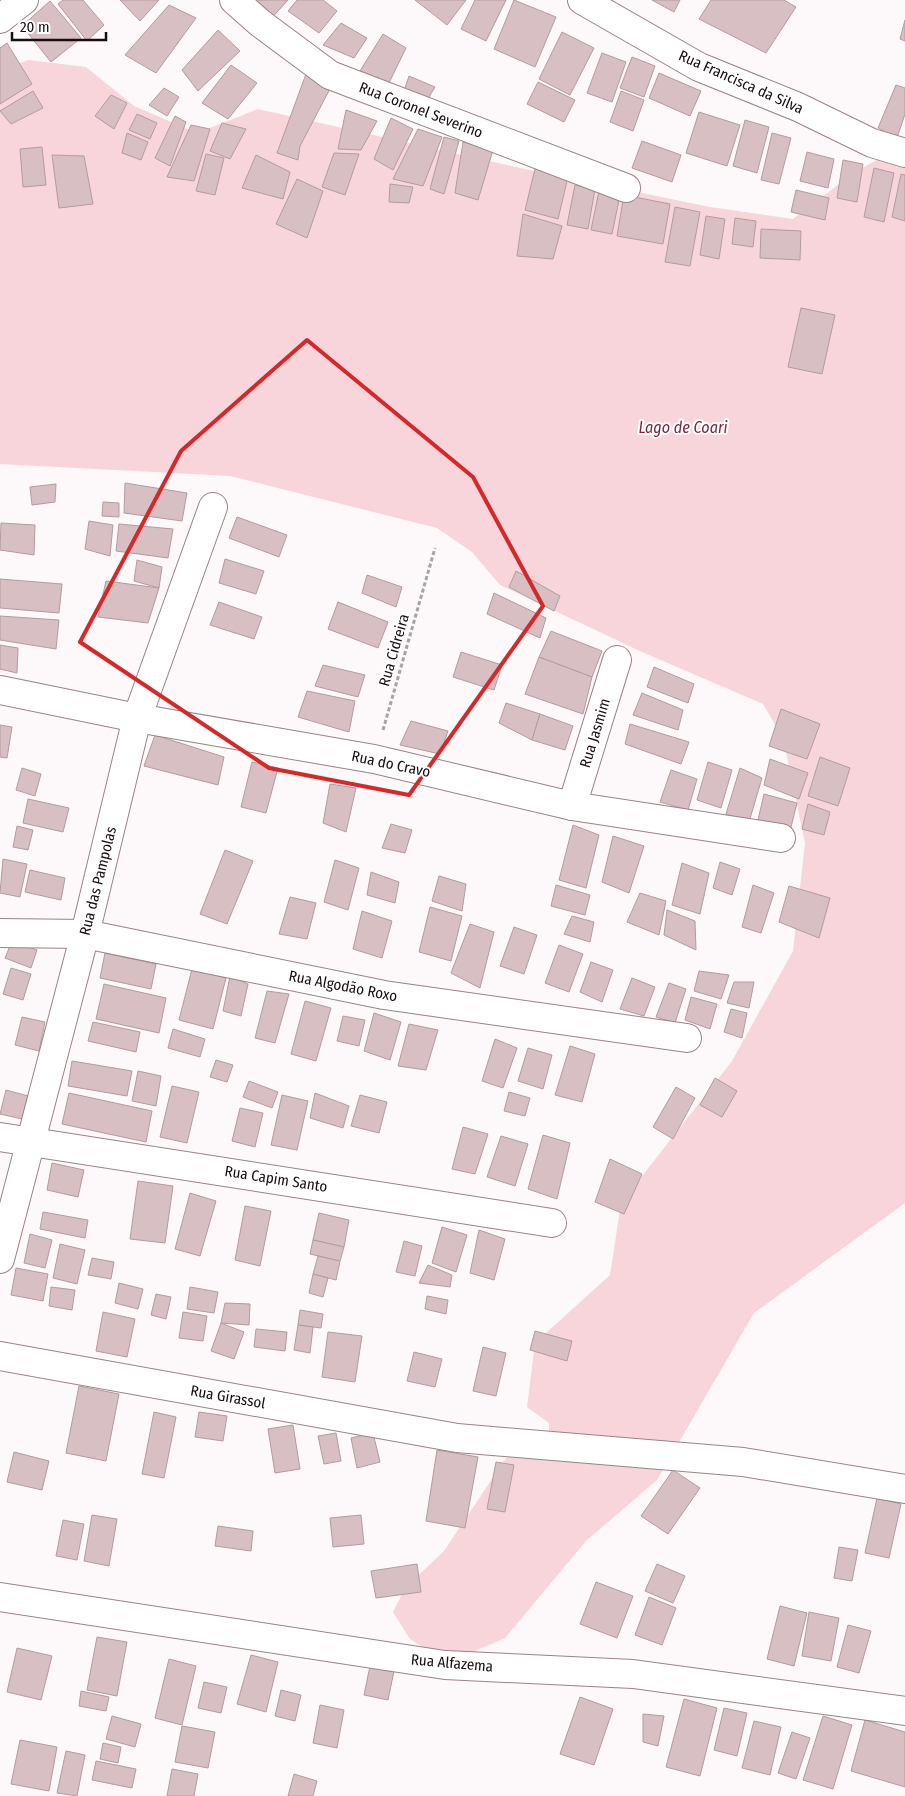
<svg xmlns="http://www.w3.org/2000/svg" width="905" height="1796" viewBox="0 0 905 1796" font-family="'Fira Sans Condensed',sans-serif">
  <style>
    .water { fill: #f7d5db }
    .building { fill: #d8bfc3; stroke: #b39b9f }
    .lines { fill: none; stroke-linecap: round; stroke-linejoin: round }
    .street-casing { stroke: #9a8387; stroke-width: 30 }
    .path { stroke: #a9a3a4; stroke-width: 3; stroke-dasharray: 4 2.5; stroke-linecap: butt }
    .street { stroke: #fff; stroke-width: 28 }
    .marked { fill: none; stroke: #d62828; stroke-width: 4; stroke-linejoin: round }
    .labels { text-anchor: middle; stroke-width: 4; stroke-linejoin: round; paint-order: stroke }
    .street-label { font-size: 15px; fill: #170e10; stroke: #fff }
    .water-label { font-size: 16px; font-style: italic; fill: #7f233f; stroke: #fff }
  </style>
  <rect width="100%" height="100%" fill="#fdf8f9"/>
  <polygon class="water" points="28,60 86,67 134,106 197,133 258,109 520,168 710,207 793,219 855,172 891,152 905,159 905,1203 754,1313 657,1480 586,1541 505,1638 448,1663 410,1639 393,1612 405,1588 444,1551 506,1458 549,1446 549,1423 527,1407 535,1343 610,1275 621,1203 732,1061 793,951 805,843 783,738 763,704 642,652 500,585 472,552 437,528 230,476 0,464 0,71"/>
  <g class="building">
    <polygon points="63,0 83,0 104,25 87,41 58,4"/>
    <polygon points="120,0 159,0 140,21"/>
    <polygon points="246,0 288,0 269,21"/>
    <polygon points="297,0 323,0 337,11 319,33 288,11"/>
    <polygon points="415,0 466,0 447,25"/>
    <polygon points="475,0 506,0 486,41 461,29"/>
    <polygon points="514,0 556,17 535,67 494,49"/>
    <polygon points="652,0 680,0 674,12"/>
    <polygon points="711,0 784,0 796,7 766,53 699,19"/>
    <polygon points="50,1 81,38 51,62 22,26"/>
    <polygon points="169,5 196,18 156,73 125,55"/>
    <polygon points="905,20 905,41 900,39"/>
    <polygon points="341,23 367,38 354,58 323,45"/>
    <polygon points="218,30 240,51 198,91 182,70"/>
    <polygon points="562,32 594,48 570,95 539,79"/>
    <polygon points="383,34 406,48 387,87 360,71"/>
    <polygon points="7,43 32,84 0,104 0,48"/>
    <polygon points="602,53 626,62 612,102 587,93"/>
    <polygon points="632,57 655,66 644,97 620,88"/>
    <polygon points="231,65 257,83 228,119 202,103"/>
    <polygon points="659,73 701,91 690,116 649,98"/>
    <polygon points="306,74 332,85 300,146 298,160 277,153"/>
    <polygon points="409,76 435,87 426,102 402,97"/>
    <polygon points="538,82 575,100 564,122 527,104"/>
    <polygon points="896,85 905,88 905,114 897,138 878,128"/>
    <polygon points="164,88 179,97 167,116 149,105"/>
    <polygon points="33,91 43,108 11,124 0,111"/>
    <polygon points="621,91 644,100 633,131 610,122"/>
    <polygon points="111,95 127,103 114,129 95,116"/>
    <polygon points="346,110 377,121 361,150 338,149"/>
    <polygon points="699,112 740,125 727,166 686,153"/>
    <polygon points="137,114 157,123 150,139 129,130"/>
    <polygon points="175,116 186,122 170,166 155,158"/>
    <polygon points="391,118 413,129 393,170 374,159"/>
    <polygon points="745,120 769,127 757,173 733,166"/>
    <polygon points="222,123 246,129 230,159 210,151"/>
    <polygon points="191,125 210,129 194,181 167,177"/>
    <polygon points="418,129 442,137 423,186 393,179"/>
    <polygon points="127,133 148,142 141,160 122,153"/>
    <polygon points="772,133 791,138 779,184 761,180"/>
    <polygon points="444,137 459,141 444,194 430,189"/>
    <polygon points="642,141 681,155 672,182 632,168"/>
    <polygon points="463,142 493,150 478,200 455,193"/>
    <polygon points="42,147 46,185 23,187 20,149"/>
    <polygon points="807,152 834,159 828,188 800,181"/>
    <polygon points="334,153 359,154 345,195 322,187"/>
    <polygon points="206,154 224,158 215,195 196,191"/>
    <polygon points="52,155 84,156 93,204 59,208"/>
    <polygon points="256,155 290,172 283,199 242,188"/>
    <polygon points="843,160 863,164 857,202 837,198"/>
    <polygon points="874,168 894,173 884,222 864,217"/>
    <polygon points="535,169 568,177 558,219 525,210"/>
    <polygon points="901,174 905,175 905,221 892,217"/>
    <polygon points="297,179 323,191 307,238 276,224"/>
    <polygon points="390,184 413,187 409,203 389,202"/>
    <polygon points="575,185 595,189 588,229 567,225"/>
    <polygon points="796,190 829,198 825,220 791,212"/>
    <polygon points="599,191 620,195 612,234 591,230"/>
    <polygon points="624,195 670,204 663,244 617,236"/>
    <polygon points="675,207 700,212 690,266 665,262"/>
    <polygon points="523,214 562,226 553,259 517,256"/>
    <polygon points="706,216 725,219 719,259 700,255"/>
    <polygon points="735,218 756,221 753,247 732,244"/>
    <polygon points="761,229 801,231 800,260 760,258"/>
    <polygon points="801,308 835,315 822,374 788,367"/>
    <polygon points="125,483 187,493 182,521 124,513"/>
    <polygon points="56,484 55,502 32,505 30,487"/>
    <polygon points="103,502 119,503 119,517 102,516"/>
    <polygon points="237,517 287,535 279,557 229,538"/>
    <polygon points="89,521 113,525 110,556 85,549"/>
    <polygon points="1,523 35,525 34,555 0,550"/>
    <polygon points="119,524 173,529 168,558 116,551"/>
    <polygon points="225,559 264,571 256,594 219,583"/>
    <polygon points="137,560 162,567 159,588 134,581"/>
    <polygon points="516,571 560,596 554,611 509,587"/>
    <polygon points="367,575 402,587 396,607 362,593"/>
    <polygon points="0,579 62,584 59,613 0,608"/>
    <polygon points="106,581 159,588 148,623 98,617"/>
    <polygon points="494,593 546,618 540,638 487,614"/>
    <polygon points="219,602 262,617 254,639 210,625"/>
    <polygon points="338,602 388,622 378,648 328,629"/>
    <polygon points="0,616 59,620 56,649 0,640"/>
    <polygon points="551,631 602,651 592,677 539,657"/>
    <polygon points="0,645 18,648 17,673 0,669"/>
    <polygon points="461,652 502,665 494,690 453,677"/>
    <polygon points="539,657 592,677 583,714 525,694"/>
    <polygon points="323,665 365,675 358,697 315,686"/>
    <polygon points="654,667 694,684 688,703 647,687"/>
    <polygon points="307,691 355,701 349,732 298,717"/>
    <polygon points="642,693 683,710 678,730 633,715"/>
    <polygon points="506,703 540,714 532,740 499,723"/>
    <polygon points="781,709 820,724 807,759 769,746"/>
    <polygon points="540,714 573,726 565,750 532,740"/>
    <polygon points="411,721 448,731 440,754 400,745"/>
    <polygon points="630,724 689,742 681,764 625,744"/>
    <polygon points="0,725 12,727 7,758 0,757"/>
    <polygon points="155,735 224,757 218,785 144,766"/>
    <polygon points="820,757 850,768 838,806 808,796"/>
    <polygon points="770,759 808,773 799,799 764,785"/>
    <polygon points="252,762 278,768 266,813 241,807"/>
    <polygon points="708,762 732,770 721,808 697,800"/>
    <polygon points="22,768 41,774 35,796 16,790"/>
    <polygon points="740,768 762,778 749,822 726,814"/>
    <polygon points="671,770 697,779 688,810 660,802"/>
    <polygon points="330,784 356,788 346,832 323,823"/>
    <polygon points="764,794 797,803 790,831 758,820"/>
    <polygon points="28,799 69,808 63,832 23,823"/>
    <polygon points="808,804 830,812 824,835 802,829"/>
    <polygon points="391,824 412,830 405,853 382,848"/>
    <polygon points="573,825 599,835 586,888 559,880"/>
    <polygon points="17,826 33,830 28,850 13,847"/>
    <polygon points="613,836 644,846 629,893 602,882"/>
    <polygon points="225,850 253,861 227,924 200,914"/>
    <polygon points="3,859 27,864 20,897 0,893"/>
    <polygon points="335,860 359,868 348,910 324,902"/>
    <polygon points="720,862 740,869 732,895 713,888"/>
    <polygon points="682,863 709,873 700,914 672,905"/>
    <polygon points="30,870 65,878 61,900 25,892"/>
    <polygon points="371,872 399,882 395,903 367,895"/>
    <polygon points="439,876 466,884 462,911 432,901"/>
    <polygon points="556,885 590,895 585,915 551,906"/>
    <polygon points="753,885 774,893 761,933 742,927"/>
    <polygon points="789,886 830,898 819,938 779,922"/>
    <polygon points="640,893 666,901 659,935 627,922"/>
    <polygon points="290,897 316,903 307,939 279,934"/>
    <polygon points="430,907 462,916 451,961 419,952"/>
    <polygon points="667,910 695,921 696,950 664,935"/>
    <polygon points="362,911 392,921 382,958 353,949"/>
    <polygon points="572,916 594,922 590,942 564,934"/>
    <polygon points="470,924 494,932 480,988 451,973"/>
    <polygon points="514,927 537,935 524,974 500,966"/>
    <polygon points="12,941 37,950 31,968 5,958"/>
    <polygon points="559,945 583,954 569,992 545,983"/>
    <polygon points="105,953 156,964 151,989 100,978"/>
    <polygon points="591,962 613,970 602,1002 580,992"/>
    <polygon points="11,968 31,974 23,1000 3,994"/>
    <polygon points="192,969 226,978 213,1029 179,1020"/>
    <polygon points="699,971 729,975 721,999 694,991"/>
    <polygon points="230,976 248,984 241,1016 223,1011"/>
    <polygon points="632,978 655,987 644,1016 620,1009"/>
    <polygon points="734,982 754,982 749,1008 727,1003"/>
    <polygon points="669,983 686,989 675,1023 656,1017"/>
    <polygon points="104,984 166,998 159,1033 96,1019"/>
    <polygon points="267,991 289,994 275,1043 255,1038"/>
    <polygon points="691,997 717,1004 710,1029 685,1020"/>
    <polygon points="305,1001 331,1008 316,1061 291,1054"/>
    <polygon points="731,1009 747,1013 742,1038 724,1032"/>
    <polygon points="374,1013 401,1022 390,1060 364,1051"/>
    <polygon points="343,1016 365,1020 359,1046 337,1041"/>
    <polygon points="22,1017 45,1022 39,1051 15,1045"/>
    <polygon points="93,1022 140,1032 136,1052 88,1041"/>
    <polygon points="409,1024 438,1030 426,1070 398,1066"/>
    <polygon points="173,1029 205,1039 200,1057 168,1048"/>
    <polygon points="495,1039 517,1048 503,1088 482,1081"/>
    <polygon points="570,1046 595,1054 582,1102 555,1095"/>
    <polygon points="528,1048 552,1055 543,1089 518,1081"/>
    <polygon points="216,1060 233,1065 227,1082 210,1077"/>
    <polygon points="72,1061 132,1071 127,1096 68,1086"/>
    <polygon points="138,1071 161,1076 156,1106 132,1101"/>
    <polygon points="715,1078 737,1091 722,1117 700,1105"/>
    <polygon points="249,1081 278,1092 272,1108 243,1097"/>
    <polygon points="172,1086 199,1092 187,1143 160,1137"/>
    <polygon points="676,1087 695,1098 673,1139 653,1127"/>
    <polygon points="6,1090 28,1096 22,1119 0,1114"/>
    <polygon points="509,1092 530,1098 525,1116 504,1111"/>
    <polygon points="69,1093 152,1111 146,1142 62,1124"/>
    <polygon points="315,1093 349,1106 343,1128 310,1118"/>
    <polygon points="282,1095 308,1101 297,1150 271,1145"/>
    <polygon points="360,1095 387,1102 379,1133 351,1126"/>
    <polygon points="240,1108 263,1113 255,1147 232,1141"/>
    <polygon points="463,1127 488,1134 475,1174 452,1169"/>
    <polygon points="543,1135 570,1143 557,1199 528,1189"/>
    <polygon points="501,1136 528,1144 515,1186 487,1177"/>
    <polygon points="610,1159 642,1174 624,1214 595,1202"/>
    <polygon points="52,1163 84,1170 78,1197 47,1190"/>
    <polygon points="138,1181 173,1186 165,1243 130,1239"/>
    <polygon points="190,1193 216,1201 200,1256 175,1249"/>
    <polygon points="245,1206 271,1211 260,1266 235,1260"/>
    <polygon points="43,1212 88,1220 85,1238 40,1229"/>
    <polygon points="319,1213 349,1220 344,1247 313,1240"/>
    <polygon points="442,1227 467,1235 456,1272 432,1263"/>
    <polygon points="479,1230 505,1239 494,1280 470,1273"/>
    <polygon points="30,1234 52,1240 45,1268 24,1263"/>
    <polygon points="313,1240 344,1247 340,1261 310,1254"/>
    <polygon points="404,1241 422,1246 415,1276 396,1272"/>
    <polygon points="60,1244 85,1250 77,1284 53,1278"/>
    <polygon points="318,1256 340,1261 336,1280 313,1274"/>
    <polygon points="92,1258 114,1262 111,1279 88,1275"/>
    <polygon points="428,1265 452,1275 450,1287 419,1283"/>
    <polygon points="16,1268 48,1274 43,1301 11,1295"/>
    <polygon points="313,1274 328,1278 323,1297 309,1293"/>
    <polygon points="119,1283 143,1289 138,1309 115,1303"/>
    <polygon points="51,1287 75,1290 72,1310 49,1306"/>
    <polygon points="190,1287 218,1292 214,1313 187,1309"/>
    <polygon points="156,1294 171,1297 166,1319 151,1315"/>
    <polygon points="427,1296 448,1300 446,1314 425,1309"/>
    <polygon points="225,1303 250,1304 249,1325 221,1323"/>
    <polygon points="300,1310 323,1314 321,1328 298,1325"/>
    <polygon points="103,1312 135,1319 127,1357 96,1351"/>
    <polygon points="183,1312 207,1316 203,1341 179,1338"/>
    <polygon points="221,1323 244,1332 234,1359 211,1351"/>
    <polygon points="298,1325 313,1327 310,1353 294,1350"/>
    <polygon points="256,1329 287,1332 285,1351 254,1347"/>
    <polygon points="535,1331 572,1341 567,1361 530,1350"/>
    <polygon points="328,1332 362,1336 355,1382 322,1377"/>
    <polygon points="483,1347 506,1353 496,1396 473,1391"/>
    <polygon points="414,1352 442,1359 435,1387 407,1381"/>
    <polygon points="79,1386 119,1394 106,1461 66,1453"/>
    <polygon points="154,1412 176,1417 164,1478 142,1474"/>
    <polygon points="199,1412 227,1416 223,1441 195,1437"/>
    <polygon points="293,1425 300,1469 275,1473 268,1429"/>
    <polygon points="336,1433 341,1461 324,1464 318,1436"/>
    <polygon points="373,1433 380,1462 357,1468 351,1438"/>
    <polygon points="437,1450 478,1457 465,1528 426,1521"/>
    <polygon points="14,1452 49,1461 42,1490 7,1482"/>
    <polygon points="496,1462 514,1465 505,1512 487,1509"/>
    <polygon points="673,1470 700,1488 668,1534 641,1516"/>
    <polygon points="877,1498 901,1504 889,1558 865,1553"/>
    <polygon points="92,1515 117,1519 109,1566 84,1561"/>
    <polygon points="361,1515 364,1544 333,1547 330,1518"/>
    <polygon points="63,1520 84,1524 77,1560 56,1556"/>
    <polygon points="218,1526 253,1531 251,1551 215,1546"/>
    <polygon points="839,1547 858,1550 852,1581 834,1578"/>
    <polygon points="417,1564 421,1592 376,1598 371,1571"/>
    <polygon points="657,1564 685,1576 673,1603 645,1591"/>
    <polygon points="596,1582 633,1596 617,1638 580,1624"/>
    <polygon points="649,1597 676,1608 662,1645 635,1635"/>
    <polygon points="780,1606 807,1613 794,1666 767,1659"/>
    <polygon points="809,1612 839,1618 831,1661 802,1656"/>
    <polygon points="848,1625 871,1631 859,1673 837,1667"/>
    <polygon points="97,1637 127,1642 117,1696 87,1690"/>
    <polygon points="17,1648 52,1656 41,1700 7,1692"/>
    <polygon points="251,1655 278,1662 266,1712 237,1704"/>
    <polygon points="169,1659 196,1666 182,1725 155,1718"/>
    <polygon points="370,1666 394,1671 388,1700 364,1695"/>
    <polygon points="204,1682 227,1687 221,1713 198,1708"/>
    <polygon points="281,1690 301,1695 295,1721 275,1716"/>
    <polygon points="81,1691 109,1697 106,1711 79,1706"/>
    <polygon points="580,1697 613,1709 594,1765 560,1754"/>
    <polygon points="684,1699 717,1708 700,1776 666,1767"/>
    <polygon points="320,1705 344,1710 337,1748 313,1743"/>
    <polygon points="724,1708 747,1713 737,1756 714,1750"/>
    <polygon points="643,1714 664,1716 658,1746 643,1742"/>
    <polygon points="112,1716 141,1724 135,1747 106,1739"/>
    <polygon points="823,1716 852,1725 833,1789 803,1780"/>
    <polygon points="865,1720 905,1732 905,1787 851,1771"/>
    <polygon points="754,1721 781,1727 770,1775 742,1768"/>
    <polygon points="182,1726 215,1732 208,1768 175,1762"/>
    <polygon points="792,1732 810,1738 796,1779 778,1773"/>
    <polygon points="20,1740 57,1747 49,1791 11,1784"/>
    <polygon points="103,1743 121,1747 118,1763 100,1759"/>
    <polygon points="66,1751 85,1755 77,1796 57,1793"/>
    <polygon points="96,1761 136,1769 132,1788 92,1780"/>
    <polygon points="172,1769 198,1774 194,1796 167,1796"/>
    <polygon points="294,1774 317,1781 313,1796 288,1796"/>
  </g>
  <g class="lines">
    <defs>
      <g id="street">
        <polyline points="234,0 260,23 330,75 626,188"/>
        <polyline points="582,0 699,67 798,107 872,143 905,153"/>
        <polyline points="0,19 24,0"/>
        <polyline points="0,690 137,718 374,759 572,806 781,838"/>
        <polyline points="572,806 617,660"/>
        <polyline points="0,933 85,934 384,995 687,1038"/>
        <polyline points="0,1137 552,1223"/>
        <polyline points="0,1259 85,934 137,718 213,507"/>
        <polyline points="0,1356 457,1438 743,1462 905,1489"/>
        <polyline points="0,1597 445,1665 633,1674 905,1711"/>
      </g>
    </defs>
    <use href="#street" class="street-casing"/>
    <polyline class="path" points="383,730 435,548"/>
    <use href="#street" class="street"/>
  </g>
  <path class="marked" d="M307,340L473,477L543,606L409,795L269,768L80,642L181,451Z"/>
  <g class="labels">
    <g class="street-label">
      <text transform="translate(741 82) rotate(24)" y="5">Rua Francisca da Silva</text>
      <text transform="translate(421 110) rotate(21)" y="5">Rua Coronel Severino</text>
      <text transform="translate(394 650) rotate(-74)" y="5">Rua Cidreira</text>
      <text transform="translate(595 733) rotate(-73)" y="5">Rua Jasmim</text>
      <text transform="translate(391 764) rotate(12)" y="5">Rua do Cravo</text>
      <text transform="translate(98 881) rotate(-76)" y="5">Rua das Pampolas</text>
      <text transform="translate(343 986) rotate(11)" y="5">Rua Algodão Roxo</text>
      <text transform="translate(276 1179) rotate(9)" y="5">Rua Capim Santo</text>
      <text transform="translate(228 1397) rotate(10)" y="5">Rua Girassol</text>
      <text transform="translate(452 1663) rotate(5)" y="5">Rua Alfazema</text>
    </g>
    <g class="water-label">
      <text x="683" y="433">Lago de Coari</text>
    </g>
  </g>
  <path d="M12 32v8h94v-8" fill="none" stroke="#170e10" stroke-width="2.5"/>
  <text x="20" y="32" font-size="15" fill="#170e10" stroke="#ffffff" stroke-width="4" paint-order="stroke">20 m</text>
</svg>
